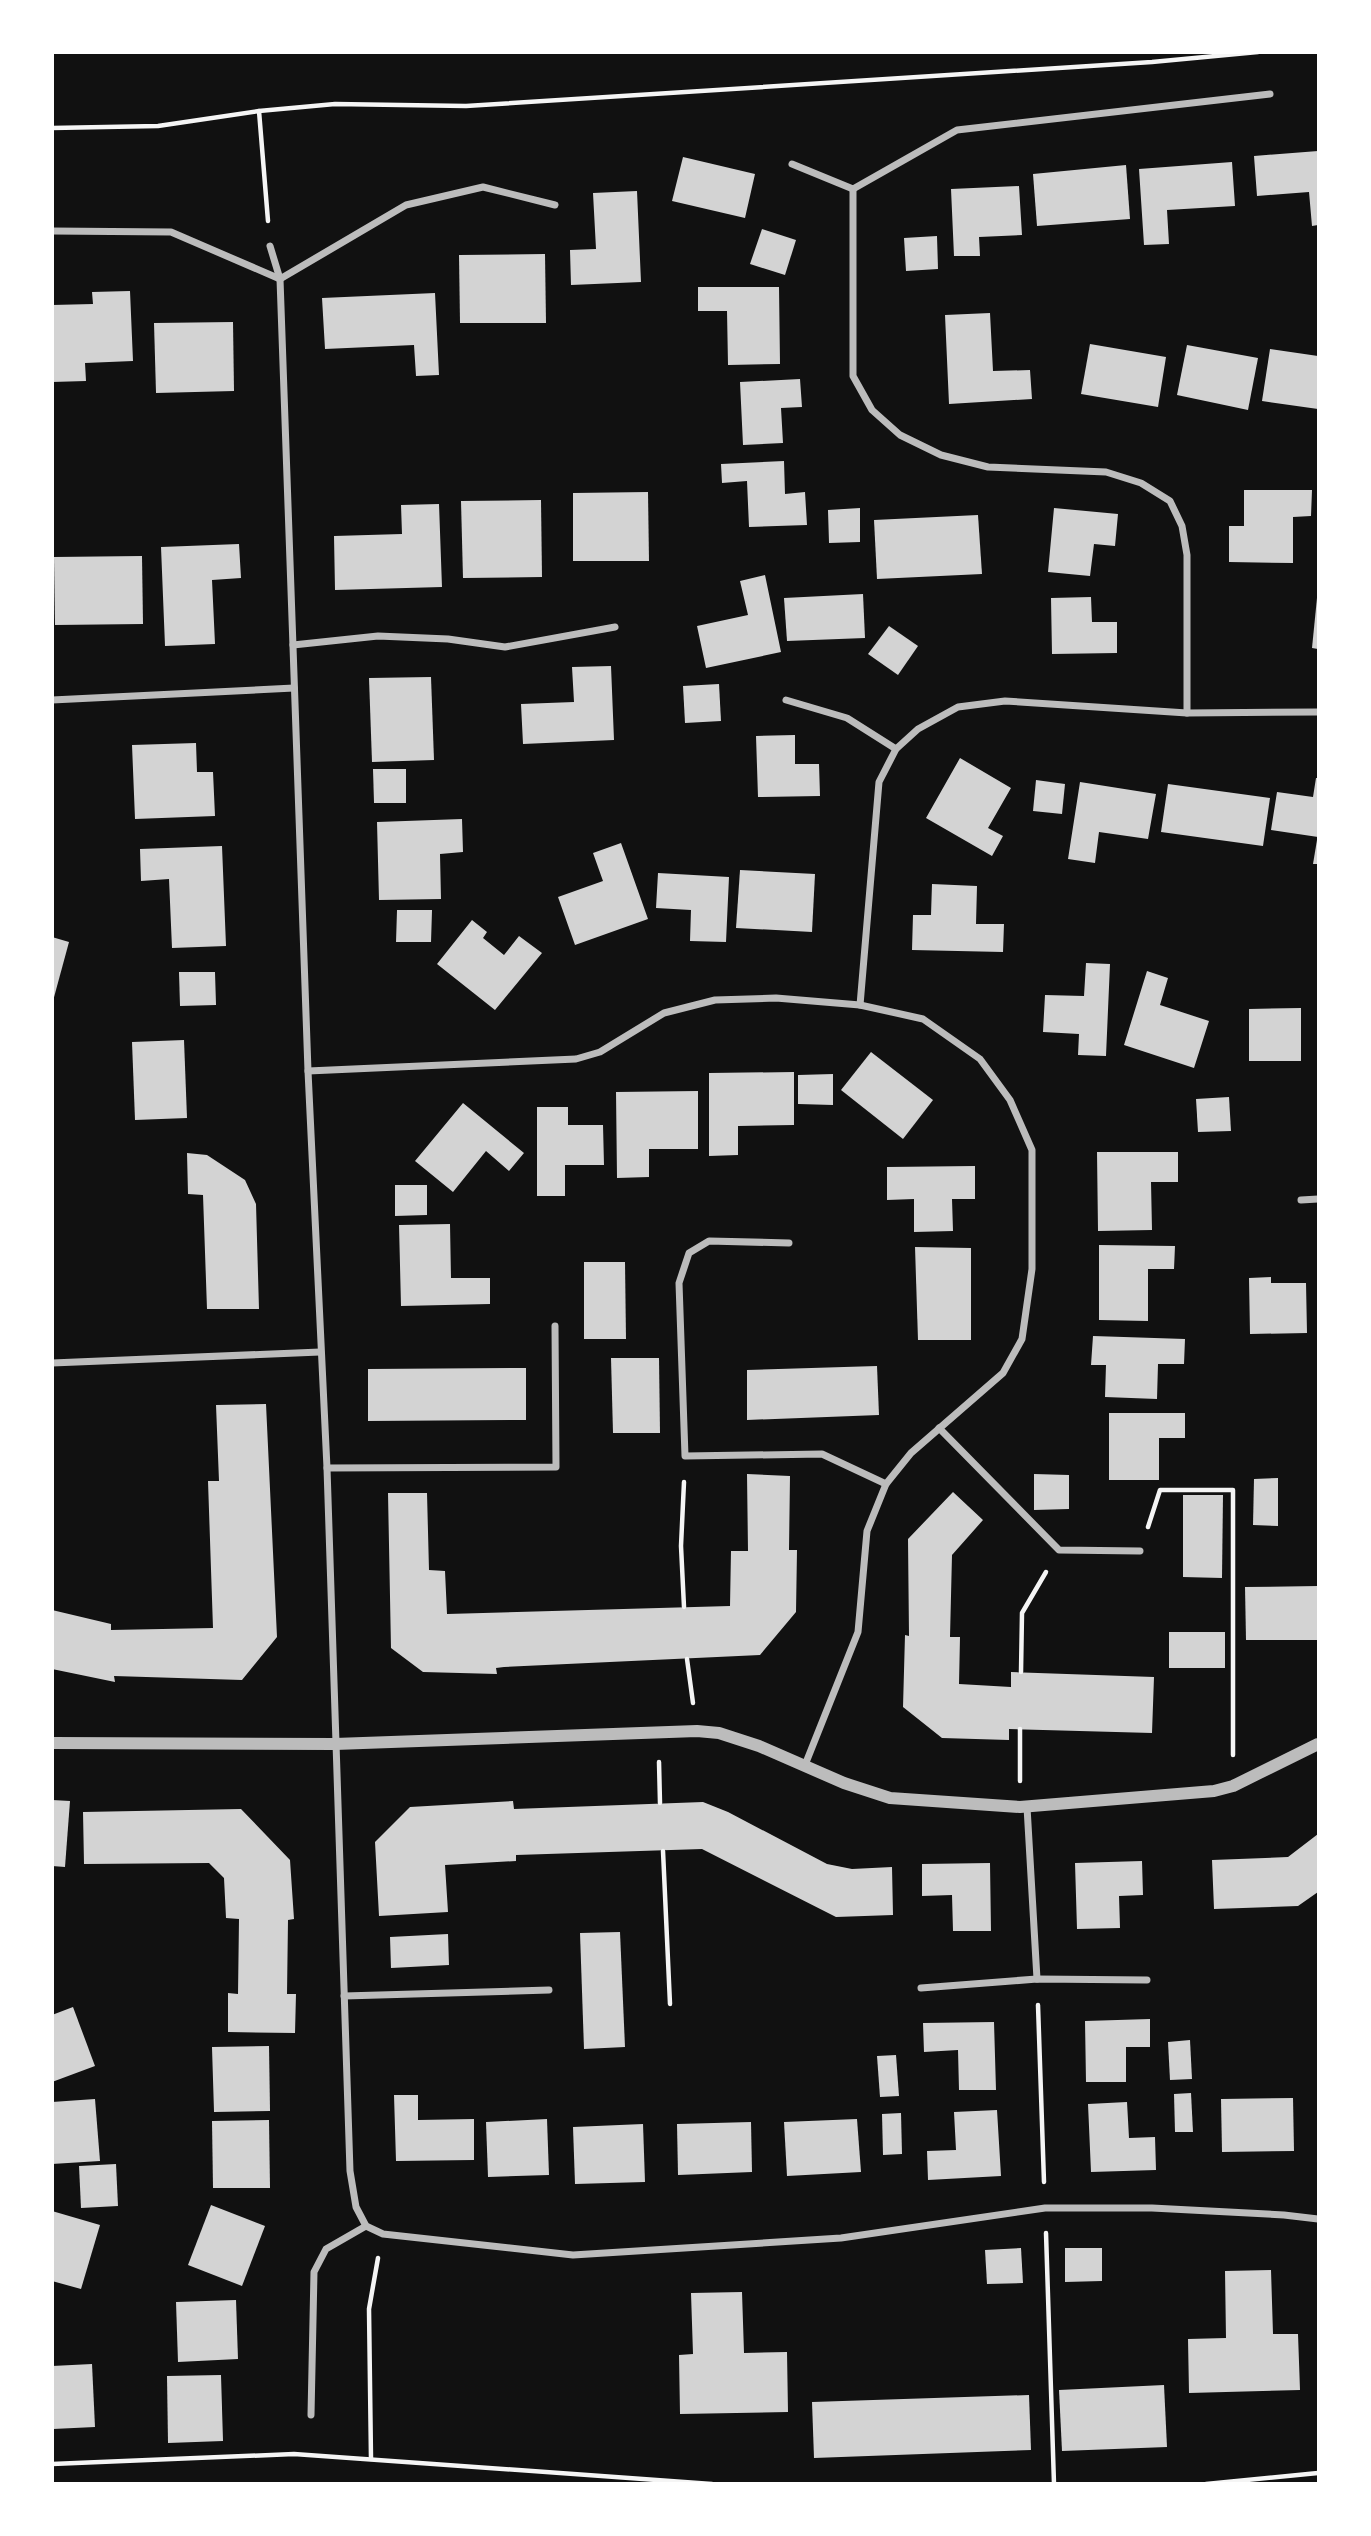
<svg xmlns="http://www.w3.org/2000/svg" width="1371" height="2536" viewBox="0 0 1371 2536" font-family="'PT Sans Narrow',sans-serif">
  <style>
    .building { fill: #d3d3d3 }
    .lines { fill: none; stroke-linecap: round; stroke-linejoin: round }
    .path { stroke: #f5f5f5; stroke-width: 4.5 }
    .minor { stroke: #bcbcbc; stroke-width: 7 }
    .tertiary { stroke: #bcbcbc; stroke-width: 12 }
  </style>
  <rect width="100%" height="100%" fill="#111"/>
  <g class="building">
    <polygon points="1318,151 1318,225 1312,226 1309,192 1257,196 1254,156"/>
    <polygon points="683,157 755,174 745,218 672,201"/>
    <polygon points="1232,162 1235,206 1167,210 1169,244 1144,245 1139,169"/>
    <polygon points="1126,165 1130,219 1037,226 1033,174"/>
    <polygon points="1019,186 1022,235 979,237 980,256 954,256 951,189"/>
    <polygon points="637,191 641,282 571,285 570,250 596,249 593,193"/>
    <polygon points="762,229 796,240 785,275 750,264"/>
    <polygon points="937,236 938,269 906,271 904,238"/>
    <polygon points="545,254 546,323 460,323 459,255"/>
    <polygon points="698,287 779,287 780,364 728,365 727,311 698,311"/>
    <polygon points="130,291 133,361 85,363 86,381 52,382 52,305 93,304 92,292"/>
    <polygon points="435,293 439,375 416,376 414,345 325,349 322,298"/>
    <polygon points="990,313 993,371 1030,370 1032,399 949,404 945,315"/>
    <polygon points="233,322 234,391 156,393 154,323"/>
    <polygon points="1090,344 1166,357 1158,407 1081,394"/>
    <polygon points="1187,345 1258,358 1248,410 1177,395"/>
    <polygon points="1270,349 1318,356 1318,409 1262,401"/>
    <polygon points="800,379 802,407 781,408 783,443 743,445 740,382"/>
    <polygon points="784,461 785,494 805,492 807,525 749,527 747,481 722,483 721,464"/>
    <polygon points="1244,490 1312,490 1311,516 1293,517 1293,563 1229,562 1229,526 1244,526"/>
    <polygon points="648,492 649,561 573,561 573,493"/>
    <polygon points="541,500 542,577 463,578 461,501"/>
    <polygon points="439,504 442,587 335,590 334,536 402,534 401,505"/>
    <polygon points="860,508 860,542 829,543 828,510"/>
    <polygon points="1054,508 1118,514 1115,546 1094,544 1090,576 1048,572"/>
    <polygon points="978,515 982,574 877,579 874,520"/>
    <polygon points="239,544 241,578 212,580 215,644 165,646 161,547"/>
    <polygon points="142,556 143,624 55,625 54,557"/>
    <polygon points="765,575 781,652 706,668 697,626 748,615 740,581"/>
    <polygon points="863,594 865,638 787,641 784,598"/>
    <polygon points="1091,597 1092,622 1117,622 1117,653 1052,654 1051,598"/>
    <polygon points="1317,598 1318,598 1318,649 1312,648"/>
    <polygon points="889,626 918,646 898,675 868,654"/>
    <polygon points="611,666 614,740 523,744 521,704 574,702 572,667"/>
    <polygon points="431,677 434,760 372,762 369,678"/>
    <polygon points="719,684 721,721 685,723 683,686"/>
    <polygon points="795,735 795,764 819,764 820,796 758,797 756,736"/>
    <polygon points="196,743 197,772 213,772 215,816 135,819 132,745"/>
    <polygon points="960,758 1011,788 988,828 1003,836 992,856 926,818"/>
    <polygon points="373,769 406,769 406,803 374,803"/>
    <polygon points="1316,778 1318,778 1318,837 1271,830 1277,792 1313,797"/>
    <polygon points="1036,780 1065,784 1062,814 1033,811"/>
    <polygon points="1080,782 1156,794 1148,839 1099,832 1095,863 1068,859"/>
    <polygon points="1168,784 1270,798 1263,846 1161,832"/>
    <polygon points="462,819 463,852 440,854 441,899 379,900 377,822"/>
    <polygon points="1317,840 1318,840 1318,864 1313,864"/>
    <polygon points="621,843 648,919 575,945 558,897 603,881 593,853"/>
    <polygon points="222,846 226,946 172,948 169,879 141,881 140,849"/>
    <polygon points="740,870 815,874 812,932 736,928"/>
    <polygon points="658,873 729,877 726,942 690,941 691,910 656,908"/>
    <polygon points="932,884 977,886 976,924 1004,924 1003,952 912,950 913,915 931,915"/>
    <polygon points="397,910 432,910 431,942 396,942"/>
    <polygon points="472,920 487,932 483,938 504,955 519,936 542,953 495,1010 437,964"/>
    <polygon points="52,937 69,942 53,1001 52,1001"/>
    <polygon points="1086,963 1110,964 1106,1056 1078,1055 1079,1034 1043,1032 1045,995 1084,996"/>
    <polygon points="1147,971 1168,978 1160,1005 1209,1021 1194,1068 1124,1045"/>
    <polygon points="179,972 215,972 216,1005 180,1006"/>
    <polygon points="1301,1008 1301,1061 1249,1061 1249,1009"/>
    <polygon points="184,1040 187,1118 135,1120 132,1042"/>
    <polygon points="871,1052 933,1100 903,1139 841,1090"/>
    <polygon points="794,1072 794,1125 738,1126 738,1155 709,1156 709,1073"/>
    <polygon points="833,1074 833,1105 798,1104 798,1075"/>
    <polygon points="698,1091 698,1149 649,1149 649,1177 617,1178 616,1092"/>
    <polygon points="1229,1097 1231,1131 1198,1132 1196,1099"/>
    <polygon points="463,1103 524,1153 509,1171 486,1151 453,1192 415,1161"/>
    <polygon points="537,1107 568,1107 568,1125 603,1125 604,1165 565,1165 565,1196 537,1196"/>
    <polygon points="1097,1152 1178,1152 1178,1182 1151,1182 1152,1230 1098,1231"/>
    <polygon points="187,1153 207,1155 245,1180 256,1204 259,1309 207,1309 203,1195 188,1194"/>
    <polygon points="975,1166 975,1199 952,1199 953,1231 914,1232 914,1199 887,1200 887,1167"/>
    <polygon points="395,1185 427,1185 427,1215 395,1216"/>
    <polygon points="450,1224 451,1278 490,1278 490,1304 401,1306 399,1225"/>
    <polygon points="1099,1245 1175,1246 1174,1269 1148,1269 1148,1321 1099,1320"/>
    <polygon points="915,1247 971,1248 971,1340 918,1340"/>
    <polygon points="584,1262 625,1262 626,1339 584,1339"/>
    <polygon points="1271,1277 1271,1283 1306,1283 1307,1333 1250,1334 1249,1278"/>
    <polygon points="1093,1336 1185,1339 1184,1364 1158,1364 1157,1399 1105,1397 1106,1365 1091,1365"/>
    <polygon points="611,1358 659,1358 660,1433 613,1433"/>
    <polygon points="877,1366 879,1415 747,1420 747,1370"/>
    <polygon points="526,1368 526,1420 368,1421 368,1369"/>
    <polygon points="266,1404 277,1637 242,1680 114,1676 115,1682 52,1669 52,1610 111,1624 111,1630 213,1628 208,1481 219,1481 216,1405"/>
    <polygon points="1109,1413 1185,1413 1185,1438 1159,1438 1159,1480 1109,1480"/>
    <polygon points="747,1474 790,1476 789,1550 797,1550 796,1612 760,1655 504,1667 496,1668 497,1674 423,1672 391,1648 388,1493 427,1493 429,1570 445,1571 447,1614 730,1606 731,1551 748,1551"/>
    <polygon points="1034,1474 1069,1475 1069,1509 1034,1510"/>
    <polygon points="1278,1478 1278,1526 1253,1525 1254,1479"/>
    <polygon points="953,1492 983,1520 952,1555 950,1637 960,1637 959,1684 1011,1687 1011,1672 1154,1677 1152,1733 1009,1729 1009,1740 942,1738 903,1707 905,1635 909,1636 908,1539"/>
    <polygon points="1183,1495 1223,1495 1222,1578 1183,1577"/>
    <polygon points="1318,1586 1318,1640 1246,1640 1245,1587"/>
    <rect x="1169" y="1632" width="56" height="36"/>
    <polygon points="52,1800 70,1801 65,1867 52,1866"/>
    <polygon points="513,1801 514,1809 703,1802 728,1812 827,1864 852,1869 892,1867 893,1915 836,1917 702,1849 516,1855 516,1861 445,1865 448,1912 379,1916 375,1842 410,1807"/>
    <polygon points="241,1809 290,1860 294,1919 288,1920 287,1994 296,1994 295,2033 228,2032 228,1993 238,1994 239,1919 226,1918 224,1878 209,1863 84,1864 83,1812"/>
    <polygon points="1318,1834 1318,1892 1298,1906 1214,1909 1212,1860 1288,1857"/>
    <polygon points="1142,1861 1143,1895 1119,1896 1120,1928 1077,1929 1075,1863"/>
    <polygon points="990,1863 991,1931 953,1931 952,1895 922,1896 922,1864"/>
    <polygon points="620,1932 625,2047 584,2049 580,1933"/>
    <polygon points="448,1934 449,1965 391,1968 390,1937"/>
    <polygon points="73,2007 95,2066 52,2082 52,2015"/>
    <polygon points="1150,2019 1150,2047 1126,2047 1126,2082 1086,2082 1085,2021"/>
    <polygon points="994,2022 996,2090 959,2090 958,2050 924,2052 923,2023"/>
    <polygon points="1190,2040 1192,2079 1170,2080 1168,2042"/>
    <polygon points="269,2046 270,2111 214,2112 212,2047"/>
    <polygon points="896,2055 899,2096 880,2097 877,2056"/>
    <polygon points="1191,2093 1193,2132 1175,2132 1174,2094"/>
    <polygon points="394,2095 418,2095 418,2120 474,2119 474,2160 396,2161"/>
    <polygon points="1293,2098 1294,2151 1222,2152 1221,2099"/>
    <polygon points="95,2099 100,2161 52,2164 52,2102"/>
    <polygon points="1127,2102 1129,2138 1155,2137 1156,2170 1091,2172 1088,2104"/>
    <polygon points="997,2110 1001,2176 928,2180 927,2151 956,2150 954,2112"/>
    <polygon points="901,2113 902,2154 883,2155 882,2114"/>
    <polygon points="547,2119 549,2175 488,2177 486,2122"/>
    <polygon points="857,2119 861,2172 787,2176 784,2122"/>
    <polygon points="269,2120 270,2188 213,2188 212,2121"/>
    <polygon points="751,2122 752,2172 678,2175 677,2124"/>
    <polygon points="643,2124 645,2182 575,2184 573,2127"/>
    <polygon points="116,2164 118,2206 81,2208 79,2166"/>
    <polygon points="211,2205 265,2226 242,2286 188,2265"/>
    <polygon points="52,2211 100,2225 81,2289 52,2281"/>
    <polygon points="1021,2248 1023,2283 987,2284 985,2250"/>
    <polygon points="1065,2248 1102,2248 1102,2281 1065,2282"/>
    <polygon points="1271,2270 1273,2334 1298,2334 1300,2390 1189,2393 1188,2339 1226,2338 1225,2271"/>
    <polygon points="742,2292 744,2353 787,2352 788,2412 680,2414 679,2355 693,2354 691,2293"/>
    <polygon points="236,2300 238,2359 178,2362 176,2302"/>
    <polygon points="92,2364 95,2427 53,2429 52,2366"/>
    <polygon points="221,2375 223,2441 168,2443 167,2376"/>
    <polygon points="1164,2385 1167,2447 1062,2451 1059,2390"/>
    <polygon points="1029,2395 1031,2450 814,2458 812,2402"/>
  </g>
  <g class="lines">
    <g class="path">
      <polyline points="259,111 268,221"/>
      <polyline points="52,128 158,126 259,111 335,104 466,106 1152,62 1258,52"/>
      <polyline points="684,1482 681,1546 684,1607"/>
      <polyline points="1148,1527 1160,1490 1233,1490 1233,1755"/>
      <polyline points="687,1659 693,1703"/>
      <polyline points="1021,1672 1022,1613 1046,1572"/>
      <polyline points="659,1762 660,1803"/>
      <polyline points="1020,1781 1020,1729"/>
      <polyline points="663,1851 670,2004"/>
      <polyline points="1038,2005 1044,2182"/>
      <polyline points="1046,2233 1054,2484"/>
      <polyline points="371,2459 369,2309 378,2258"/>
      <polyline points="52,2464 294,2454 712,2484"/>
      <polyline points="1206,2484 1318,2473"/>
    </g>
    <g class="minor">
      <polyline points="792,164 853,189 957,130 1270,94"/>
      <polyline points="853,189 853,376 872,410 900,435 941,455 988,467 1106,472 1141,483 1170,501 1182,526 1187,555 1187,713"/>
      <polyline points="52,231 171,232 280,279 406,205 483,187 555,205"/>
      <polyline points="270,246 280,279 308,1071 327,1468 350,2171 356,2207 366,2226 383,2234 573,2255 841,2238 1045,2208 1152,2208 1284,2215 1318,2219"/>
      <polyline points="293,645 378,636 448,639 505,647 615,627"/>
      <polyline points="52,700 294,688"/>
      <polyline points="786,700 847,718 896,749"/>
      <polyline points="860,1005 879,782 896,749 918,729 958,707 1005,701 1187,713 1318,712"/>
      <polyline points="308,1071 576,1059 600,1052 664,1013 715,1000 776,998 860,1005 923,1019 980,1059 1010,1100 1032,1150 1032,1269 1022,1339 1003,1373 911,1453 886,1484 867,1531 858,1632 805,1765"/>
      <polyline points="1301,1200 1318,1199"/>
      <polyline points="789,1243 709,1241 689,1253 679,1283 685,1456 822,1454 886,1484"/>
      <polyline points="52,1363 320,1352"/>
      <polyline points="939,1428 1059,1550 1140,1551"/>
      <polyline points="327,1468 556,1467 555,1326"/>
      <polyline points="1027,1807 1037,1979"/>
      <polyline points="921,1988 1037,1979 1147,1980"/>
      <polyline points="344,1996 549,1990"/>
      <polyline points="311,2415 314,2272 326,2249 366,2226"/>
    </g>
    <polyline class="tertiary" points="52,1743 335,1744 697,1731 719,1733 759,1746 844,1783 890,1798 1020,1807 1214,1791 1233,1786 1318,1744"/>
  </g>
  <rect width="1371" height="2536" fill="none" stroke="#ffffff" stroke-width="108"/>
</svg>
